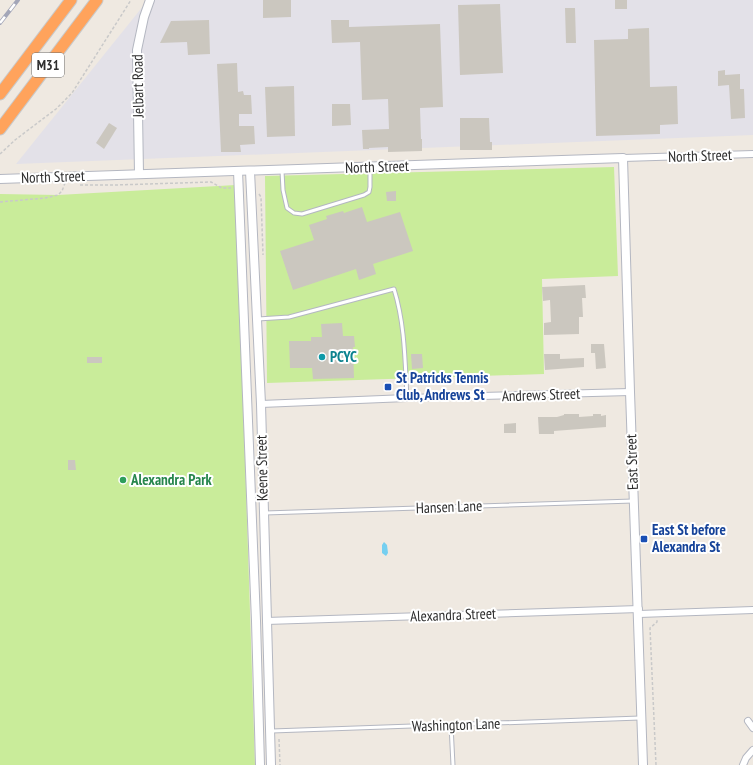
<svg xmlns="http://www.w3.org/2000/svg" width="753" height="765" viewBox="0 0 753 765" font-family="'PT Sans Narrow',sans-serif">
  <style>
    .industrial { fill: #e3e1e8 }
    .pitch { fill: #c9ec9a }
    .water { fill: #75cff0 }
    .building { fill: #cbc7bf }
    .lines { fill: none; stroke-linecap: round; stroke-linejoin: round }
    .lane-casing { stroke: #b4b7c1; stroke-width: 5 }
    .street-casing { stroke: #b4b7c1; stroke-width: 8 }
    .secondary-casing { stroke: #b4b7c1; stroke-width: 10 }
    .highway-casing { stroke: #c9c9c9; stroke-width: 13 }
    .path { stroke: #c9c9c9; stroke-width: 1.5; stroke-dasharray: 3 2; stroke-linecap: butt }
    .lane { stroke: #fff; stroke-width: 3 }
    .street { stroke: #fff; stroke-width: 6 }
    .secondary { stroke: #fff; stroke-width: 8 }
    .highway { stroke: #ffa35c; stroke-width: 11 }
    .rail-casing { stroke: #a3a6b8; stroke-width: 4 }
    .rail { stroke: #fff; stroke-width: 2.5; stroke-dasharray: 8; stroke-linecap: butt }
    .culture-dot { fill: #0f9aa8; stroke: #fff; stroke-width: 1.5 }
    .transit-dot { fill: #1a4fb4; stroke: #fff; stroke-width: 1.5 }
    .leisure-dot { fill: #2e9e5b; stroke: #fff; stroke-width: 1.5 }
    .labels { text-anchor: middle; stroke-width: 4; stroke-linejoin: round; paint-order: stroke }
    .shield { fill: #fff; stroke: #6d6d6d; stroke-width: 1 }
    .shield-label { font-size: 14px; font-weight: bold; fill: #2e2e2e }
    .street-label { font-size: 15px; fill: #2e2e2e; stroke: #fff }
    .culture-label { font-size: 15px; font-weight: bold; fill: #0d838f; stroke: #fff; text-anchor: start }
    .transit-label { font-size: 15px; font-weight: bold; fill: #164399; stroke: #fff; text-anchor: start }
    .leisure-label { font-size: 15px; font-weight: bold; fill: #27864d; stroke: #fff; text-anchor: start }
  </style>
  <rect width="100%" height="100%" fill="#efe9e1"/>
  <polygon class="industrial" points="148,0 753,0 753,135 16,164"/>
  <g class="pitch">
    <polygon points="614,167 618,276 542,279 544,374 267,383 265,176"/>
    <polygon points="236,185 255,765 0,765 0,194 58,195"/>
  </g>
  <polygon class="water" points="384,542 387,545 388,553 386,556 382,553 382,545"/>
  <g class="building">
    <polygon points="263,0 291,0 291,17 263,18"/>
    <rect x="615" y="0" width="12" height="9"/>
    <polygon points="500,4 503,73 460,75 458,5"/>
    <polygon points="565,8 575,8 576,43 566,43"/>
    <polygon points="209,20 210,54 188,55 187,42 160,43 171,21"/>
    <polygon points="331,20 349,20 349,27 440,24 443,107 420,108 421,139 422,139 422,151 388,152 388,147 369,148 369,149 363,149 362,130 389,129 388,99 362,100 360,42 332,43"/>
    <polygon points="649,28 650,87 677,86 678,124 660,125 660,134 596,136 594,40 628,39 628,29"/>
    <polygon points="237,63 238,92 243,91 244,95 251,95 252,114 239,114 239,126 254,126 255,144 240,145 241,152 221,152 217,64"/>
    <polygon points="725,70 725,75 740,74 740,89 744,89 745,118 731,119 729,85 718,86 718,71"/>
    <polygon points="294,86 295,136 267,137 265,87"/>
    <polygon points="332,104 350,104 351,125 332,126"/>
    <polygon points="460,118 489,118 490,142 492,142 492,150 460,150"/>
    <polygon points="109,123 117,128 104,149 96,143"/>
    <polygon points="396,191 396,201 387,201 386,192"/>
    <polygon points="362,207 367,222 400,212 413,251 373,264 376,274 359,280 356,269 293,290 280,251 314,240 309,225 327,219 326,216 343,211 344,213"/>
    <polygon points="585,285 586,298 582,298 583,317 579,317 579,334 544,335 544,323 551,322 550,300 543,301 542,287"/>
    <polygon points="342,323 343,336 354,336 355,347 353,347 354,378 313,379 312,368 290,368 289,341 311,341 311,337 322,337 321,324"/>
    <polygon points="591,344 604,344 606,368 596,369 595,353 591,353"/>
    <polygon points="411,354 422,354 423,368 412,369"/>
    <polygon points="544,354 560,354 560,359 584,358 584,367 545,370"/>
    <rect x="87" y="357" width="15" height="6"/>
    <polygon points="564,414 579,414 579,417 593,416 593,414 601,414 601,416 606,415 606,427 554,431 554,434 539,434 538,417 557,417 564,415"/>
    <polygon points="516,423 516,433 504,433 504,424"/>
    <polygon points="68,460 75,460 76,470 68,470"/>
  </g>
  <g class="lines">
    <defs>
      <g id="lane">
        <polyline points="282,171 283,190 287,208 294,213 302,214 364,195 369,192 370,187 370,167"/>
        <path d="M258,319L289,317L394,289C405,324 405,362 407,398"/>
        <polyline points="265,513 633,501"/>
        <polyline points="451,725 453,765"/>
        <polyline points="272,731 640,718"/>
      </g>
      <g id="street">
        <polyline points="623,158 753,154"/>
        <polyline points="261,404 407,398 630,392"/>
        <polyline points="639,614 753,610"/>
        <polyline points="266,621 639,609"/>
        <polyline points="748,721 753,728"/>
        <polyline points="743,765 746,758 753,750"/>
      </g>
      <g id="secondary">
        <polyline points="238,171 256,621 260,765"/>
        <polyline points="250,171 261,404 271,765"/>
        <polyline points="139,174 137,50 144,17 150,0"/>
        <polyline points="0,179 623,158 630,392 643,765"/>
      </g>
      <g id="highway">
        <polyline points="0,94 71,0"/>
        <polyline points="0,129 97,0"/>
      </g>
    </defs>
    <use href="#lane" class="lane-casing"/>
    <use href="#street" class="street-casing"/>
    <use href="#secondary" class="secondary-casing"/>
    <use href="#highway" class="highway-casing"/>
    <g class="path">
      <polyline points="0,154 15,140 56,109 72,93 131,0"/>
      <polyline points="80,185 116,185 211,182 222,188 231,188"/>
      <polyline points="259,194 261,197 263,255"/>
      <polyline points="0,202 45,198 58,195 62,191 65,183"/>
      <polyline points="279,739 280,765"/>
      <polyline points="656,765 650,628 657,622 657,620"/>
    </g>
    <use href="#lane" class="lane"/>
    <use href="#street" class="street"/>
    <use href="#secondary" class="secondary"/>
    <use href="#highway" class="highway"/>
    <defs>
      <polyline id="rail" points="0,23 18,0"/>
    </defs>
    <use href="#rail" class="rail-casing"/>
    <use href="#rail" class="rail"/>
  </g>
  <circle class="culture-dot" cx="322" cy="357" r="4"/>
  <g class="transit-dot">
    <rect x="384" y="383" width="8" height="8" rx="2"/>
    <rect x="640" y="535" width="8" height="8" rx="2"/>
  </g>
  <circle class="leisure-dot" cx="123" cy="480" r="4"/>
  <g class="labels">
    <rect class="shield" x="32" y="53" width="32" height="24" rx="3"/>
    <g class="shield-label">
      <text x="48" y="70">M31</text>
    </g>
    <g class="street-label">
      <text transform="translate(138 86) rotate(-91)" y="5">Jelbart Road</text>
      <text transform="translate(700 156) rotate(-2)" y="5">North Street</text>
      <text transform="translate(377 167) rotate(-2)" y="5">North Street</text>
      <text transform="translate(53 177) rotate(-2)" y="5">North Street</text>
      <text transform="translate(541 395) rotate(-2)" y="5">Andrews Street</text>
      <text transform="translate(632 462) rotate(-92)" y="5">East Street</text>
      <text transform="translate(262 468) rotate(-91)" y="5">Keene Street</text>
      <text transform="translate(449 507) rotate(-2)" y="5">Hansen Lane</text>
      <text transform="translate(453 615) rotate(-2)" y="5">Alexandra Street</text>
      <text transform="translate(456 725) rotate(-2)" y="5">Washington Lane</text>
    </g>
    <g class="culture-label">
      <text x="330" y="362">PCYC</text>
    </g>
    <g class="transit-label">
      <text x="396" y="383">St Patricks Tennis<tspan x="396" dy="17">Club, Andrews St</tspan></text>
      <text x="652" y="535">East St before<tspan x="652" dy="17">Alexandra St</tspan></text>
    </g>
    <g class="leisure-label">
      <text x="131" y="485">Alexandra Park</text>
    </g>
  </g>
</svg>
